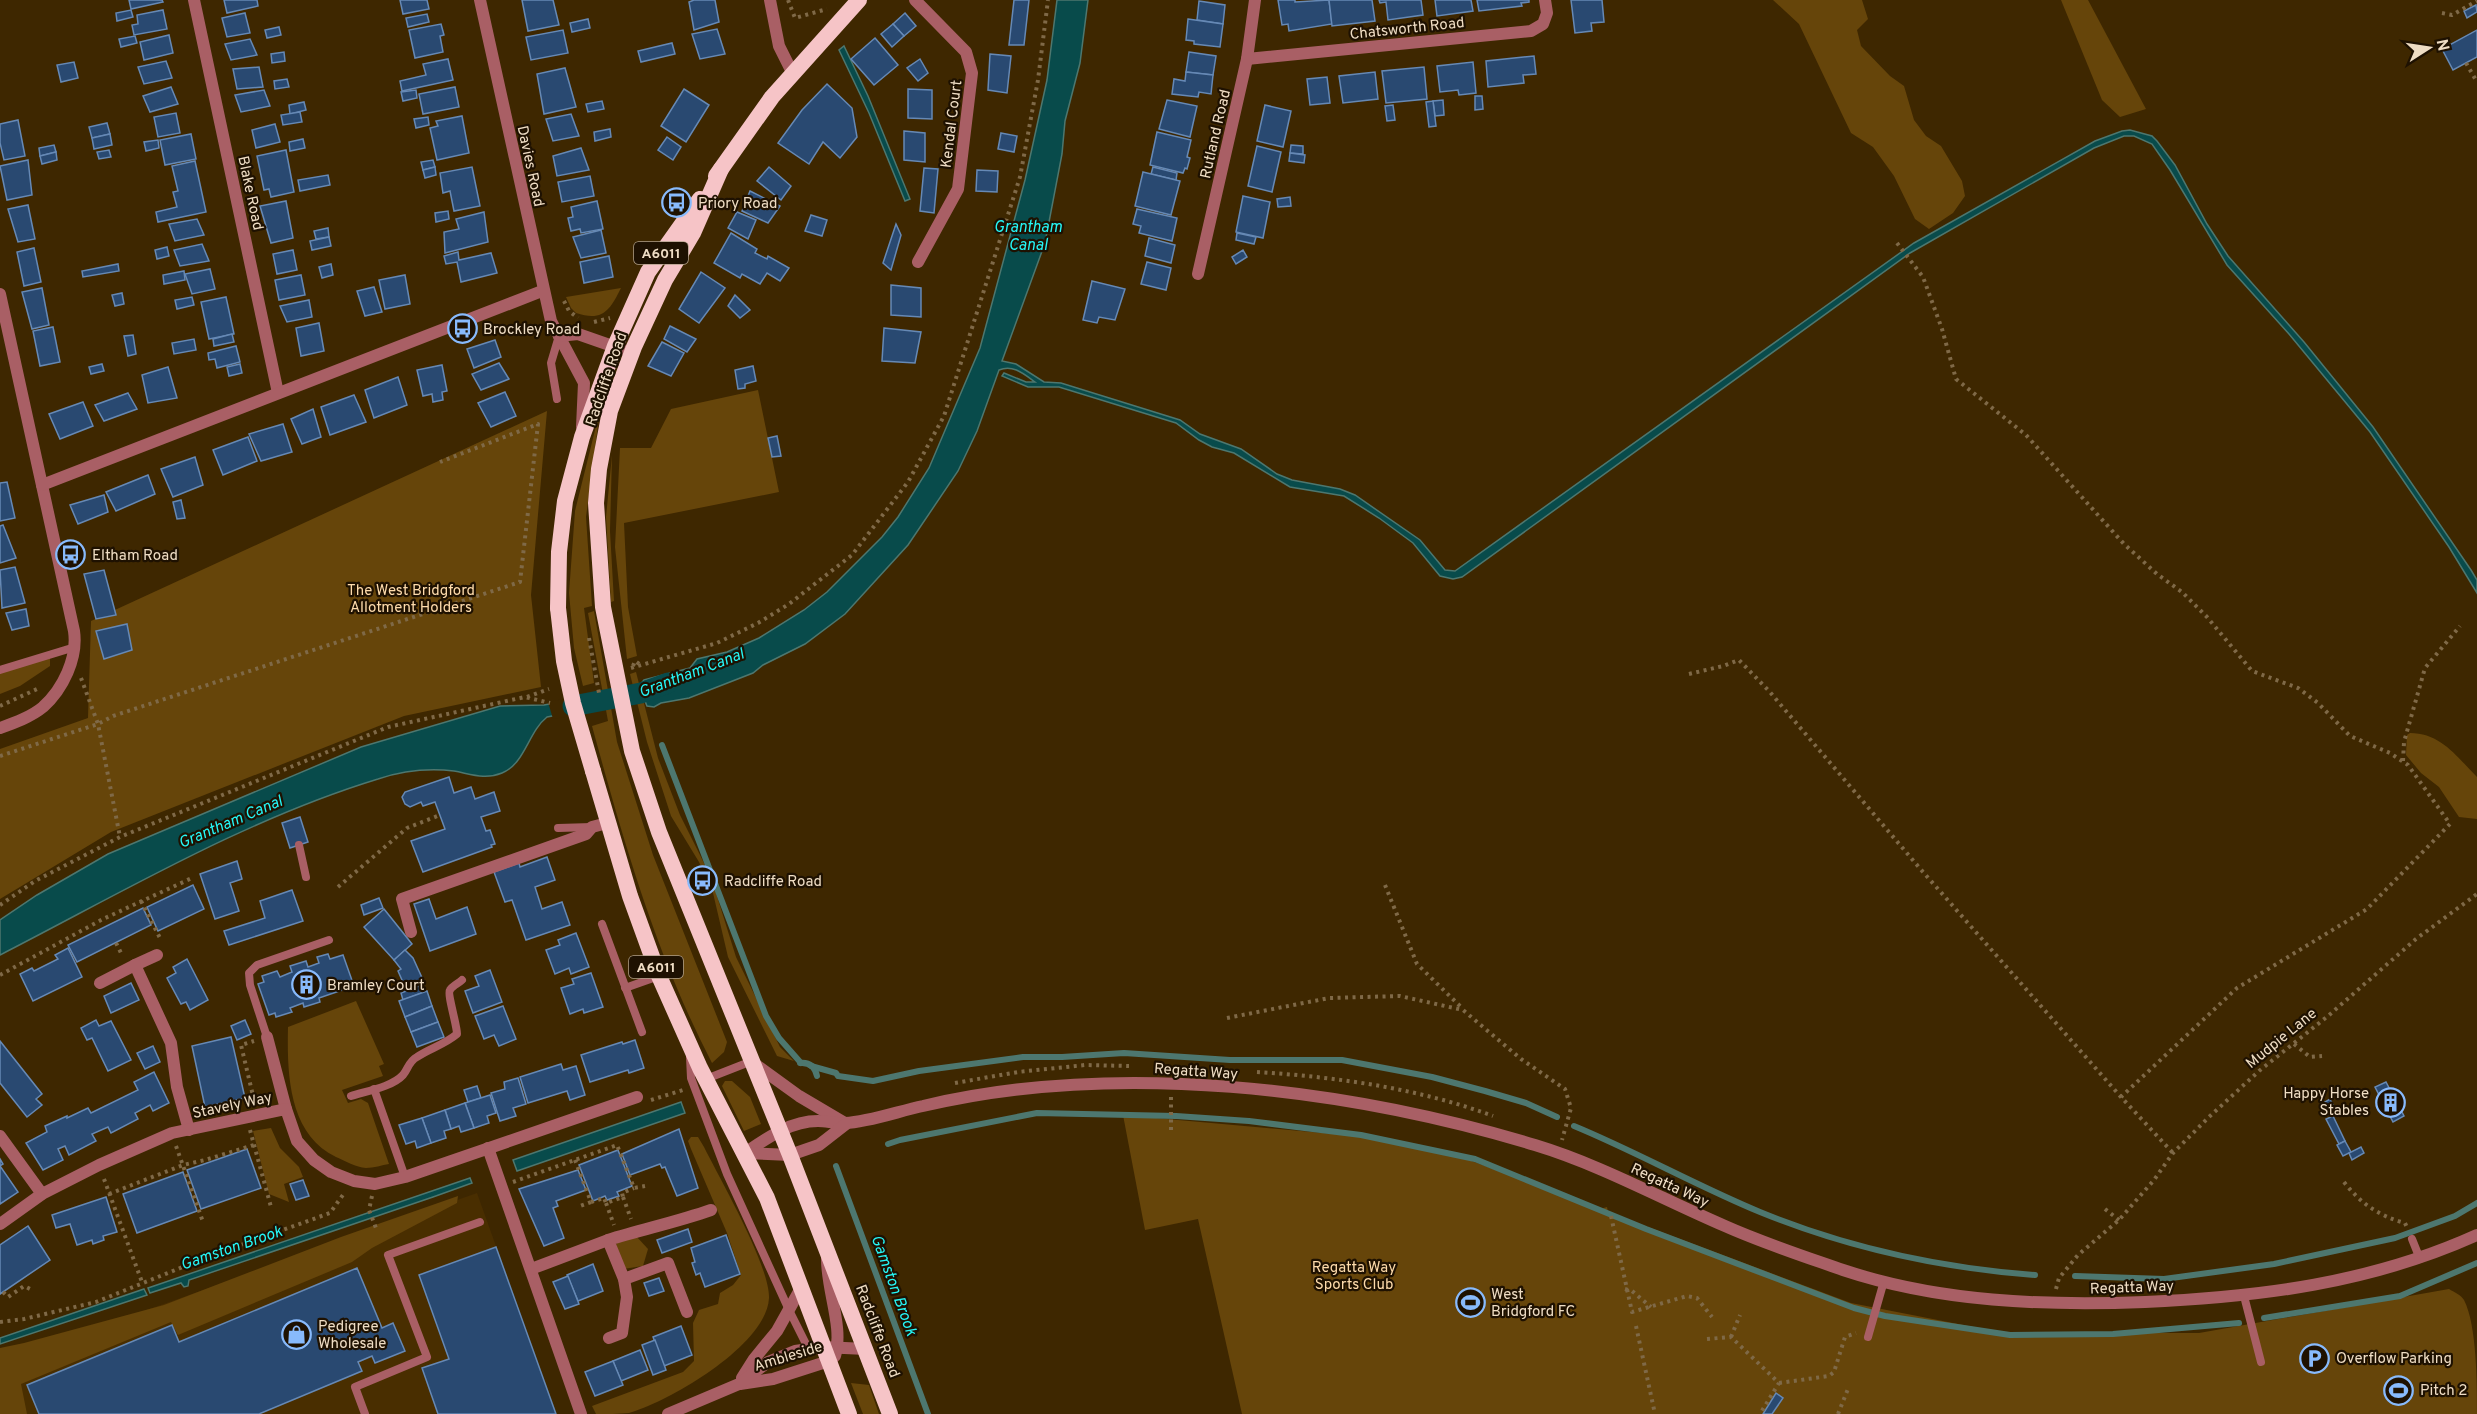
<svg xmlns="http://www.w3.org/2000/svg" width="2477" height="1414" viewBox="0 0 2477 1414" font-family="Overpass,sans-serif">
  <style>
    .built { fill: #492e00 }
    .green { fill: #66450a }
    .water { fill: #084b4b; stroke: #4d776f; stroke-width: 1.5 }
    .pier { fill: #3e2700 }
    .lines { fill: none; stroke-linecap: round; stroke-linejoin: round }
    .stream { stroke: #4d776f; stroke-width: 6 }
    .canal { stroke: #084b4b; stroke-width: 21 }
    .building { fill: #294971; stroke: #6689b5; stroke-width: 1.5 }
    .path { stroke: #7f6947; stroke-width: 4; stroke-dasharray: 3 4.5; stroke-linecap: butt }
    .service { stroke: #a95f65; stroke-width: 8 }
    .minor { stroke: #a95f65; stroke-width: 12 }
    .tertiary { stroke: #a95f65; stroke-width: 12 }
    .trunk { stroke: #f6c4c7; stroke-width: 16 }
    .trunk-bridge { stroke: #f6c4c7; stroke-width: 16 }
    .labels { text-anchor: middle; stroke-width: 4.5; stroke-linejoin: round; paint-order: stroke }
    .shield { fill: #1e1101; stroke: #b0a08a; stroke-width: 1.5 }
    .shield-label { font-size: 14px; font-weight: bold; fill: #efddc4 }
    .street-label { font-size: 15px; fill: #efddc4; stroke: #1e1101 }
    .poi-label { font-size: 15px; fill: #efddc4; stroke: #1e1101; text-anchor: start }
    .park-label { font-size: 15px; fill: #fedbab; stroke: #1e1101 }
    .water-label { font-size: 16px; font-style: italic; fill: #25f6f6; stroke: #1e1101 }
  </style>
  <rect width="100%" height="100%" fill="#3e2700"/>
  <polygon class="built" points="477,1193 556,1414 9,1414 0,1362"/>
  <g class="green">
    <polygon points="1773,0 1862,0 1868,19 1857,30 1861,46 1890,76 1904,86 1914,120 1926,136 1941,146 1962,181 1965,196 1953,213 1929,229 1915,219 1894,176 1873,147 1851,133 1799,24"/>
    <polygon points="2061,0 2088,0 2146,109 2120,117 2102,100"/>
    <path d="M621,288C610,310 603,322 576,313L571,308L566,297Z"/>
    <polygon points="758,390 779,492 624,523 628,607 637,656 627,659 615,547 620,448 651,448 671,409"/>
    <polygon points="600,410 586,517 592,606 584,608 594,683 583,686 574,648 569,593 575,511"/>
    <polygon points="547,411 531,595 541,687 404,716 111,832 0,899 0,749 88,718 91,621"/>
    <polygon points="612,455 610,531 614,601 611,602 606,517"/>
    <path d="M594,611L617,742L653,855L727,1042L724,1052L712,1063C656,955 624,843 592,726L608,721L588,613Z"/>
    <polygon points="50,657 50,666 20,686 0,694 0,673"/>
    <polygon points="636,672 658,758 680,815 711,877 736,957 780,1047 794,1061 777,1056 728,957 713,893 699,862 671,816 647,742 630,674"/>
    <path d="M2410,733C2441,733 2457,757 2477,777V819L2459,817L2439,787L2421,773L2406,755L2407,735Z"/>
    <path d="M356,1001L384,1064L379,1066L383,1076L342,1090L348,1103L361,1099L368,1103L389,1164C382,1165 374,1168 366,1168C356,1167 345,1161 336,1157C288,1134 287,1073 288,1027Z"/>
    <polygon points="725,1081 732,1081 750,1097 761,1124 744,1131 722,1086"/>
    <path d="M1123,1115L1368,1137L1469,1160L1600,1209L1607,1207L1608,1212L1851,1303L2004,1333H2199L2449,1289C2454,1292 2461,1295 2464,1300C2477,1325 2477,1385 2477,1414H1242L1198,1219L1145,1230Z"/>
    <polygon points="271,1128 280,1148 299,1167 303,1177 284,1184 289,1202 269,1194 253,1131"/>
    <path d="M691,1137H698L704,1147C720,1179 770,1266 769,1298C767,1345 669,1402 629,1413C619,1414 607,1414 596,1414L592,1406L683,1372L694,1361L693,1323L699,1310L718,1304L720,1293L733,1285L741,1275L727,1233L691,1149L688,1141Z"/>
    <polygon points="458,1196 457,1203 372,1248 352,1262 178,1335 171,1322 21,1384 27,1414 0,1414 0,1348 24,1343 164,1305 341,1237"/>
    <polygon points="636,1236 648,1249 643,1266 623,1269 616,1244 624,1238"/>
    <polygon points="851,1383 869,1385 879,1414 863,1414"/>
  </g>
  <g class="water">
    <path d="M1057,0H1088L1080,63L1065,121L1062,154L1045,243L1002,361L1016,364L1044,382L1061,383L1180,420L1200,434L1241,449L1277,474L1292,480L1340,489L1355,495L1420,540L1445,570L1455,571L1914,243L2095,141L2122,131L2130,130L2152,136L2157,141L2175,165L2207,224L2228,256L2304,342L2373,427L2471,570L2477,580V593L2449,547L2370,432L2289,334L2227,265L2170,170L2152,144L2134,136H2124L2094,148L1910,253L1462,577L1453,579L1440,576L1413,543L1379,518L1344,496L1290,487L1234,453L1212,447L1199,440L1176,423L1059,387H1028L1002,376L1004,373L1026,382H1035C1024,374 1013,364 999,370L977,431L958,471L908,545L845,614L805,644L763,665L753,673L689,698L661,703L654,707L647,706L639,686L644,680L690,668L697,659L727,652L759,638L804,610L827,592L882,537L898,517L929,468L980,348L1025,180L1047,80Z"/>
    <polygon points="844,46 868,96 910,199 905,201 869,113 839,50"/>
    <path d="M599,695L601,707L547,717C528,732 525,764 502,773C485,780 471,774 454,771C428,768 402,771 378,779C244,820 123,892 0,955V920L37,895L108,854L361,747L500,706L544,705Z"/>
    <polygon points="681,1102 685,1113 517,1171 513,1160"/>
    <polygon points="470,1178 472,1183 433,1197 189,1280 188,1286 184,1287 181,1283 150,1293 148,1288"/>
    <polygon points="144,1289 147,1295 0,1344 0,1338"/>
  </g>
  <polygon class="pier" points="584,695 588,713 553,719 548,702"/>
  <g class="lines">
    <g class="stream">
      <polyline points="662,745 766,1016 779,1038 801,1063"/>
      <path d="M800,1063C810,1062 815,1067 817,1076"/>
      <polyline points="811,1066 836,1073 838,1076 873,1081 919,1071 1023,1057 1062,1057 1124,1053 1230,1060 1342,1060 1432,1077 1485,1091 1526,1103 1557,1117"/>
      <path d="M1574,1126C1637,1152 1697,1186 1760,1212C1848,1248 1941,1268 2035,1275"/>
      <polyline points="888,1144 900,1140 1037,1113 1176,1116 1249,1121 1361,1135 1475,1159 1646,1229 1854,1308 1885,1316 2010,1335 2113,1334 2239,1323"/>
      <polyline points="836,1166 928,1414"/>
      <polyline points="2075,1276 2164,1279 2274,1264 2395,1238 2455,1216 2477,1203"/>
      <polyline points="2264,1318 2400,1296 2477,1263"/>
    </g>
    <polyline class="canal" points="573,706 641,693 668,683"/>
  </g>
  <g class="building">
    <polygon points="129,0 162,0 163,2 131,9"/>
    <polygon points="224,0 257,0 258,6 227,13"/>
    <polygon points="400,0 427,0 429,9 403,14"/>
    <polygon points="522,0 553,0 559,25 528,31"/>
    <polygon points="694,0 715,0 719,22 694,30 689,2"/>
    <polygon points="1014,0 1029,0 1024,45 1009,45"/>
    <polygon points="1278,0 1295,0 1295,2 1329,0 1332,24 1289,31 1288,24 1282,25"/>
    <polygon points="1329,0 1372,0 1375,21 1332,26"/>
    <polygon points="1379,0 1421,0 1423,15 1388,20 1386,2 1380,3"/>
    <polygon points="1435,0 1471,0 1473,11 1437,16"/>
    <polygon points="1477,0 1529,0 1529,2 1521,3 1522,6 1479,11"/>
    <polygon points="1571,0 1602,0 1604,22 1591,23 1592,31 1575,33"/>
    <polygon points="1199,1 1225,5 1223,24 1197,20"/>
    <polygon points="2476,5 2477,12 2467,18 2464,11"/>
    <polygon points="131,10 133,17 117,21 116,13"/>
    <polygon points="163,10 167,29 134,35 132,25 138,24 137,15"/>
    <polygon points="245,13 250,33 227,37 222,18"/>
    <polygon points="905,13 916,26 904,36 893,24"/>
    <polygon points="427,14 429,22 408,27 406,18"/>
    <polygon points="588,19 590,28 572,32 570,23"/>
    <polygon points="1188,19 1223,24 1220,47 1194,44 1194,41 1186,40"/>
    <polygon points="441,24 444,35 440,36 443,52 415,58 409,30"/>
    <polygon points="893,24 904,36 892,47 881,34"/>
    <polygon points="279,27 281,35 267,38 265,30"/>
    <polygon points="717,29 725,54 700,59 692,34"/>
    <polygon points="563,30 568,53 531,60 526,37"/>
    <polygon points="2477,30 2477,57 2453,70 2442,49"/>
    <polygon points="169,35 173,53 144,60 140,42"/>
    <polygon points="135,36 137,43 121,47 119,39"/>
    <polygon points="875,38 898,65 874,85 851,59"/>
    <polygon points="250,39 257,55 231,60 225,44"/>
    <polygon points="672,43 675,54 641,62 638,51"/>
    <polygon points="284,52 285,61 272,63 271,54"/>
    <polygon points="1189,52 1216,56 1213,75 1186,72"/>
    <polygon points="990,54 1011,56 1007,93 988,90"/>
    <polygon points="1534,56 1536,74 1523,75 1524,83 1488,87 1486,61"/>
    <polygon points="448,59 453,80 402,91 400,81 426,75 423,64"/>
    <polygon points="920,59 928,73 918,81 907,68"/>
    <polygon points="166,61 172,78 144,84 138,67"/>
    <polygon points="74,62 78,78 61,82 57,65"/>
    <polygon points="1473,62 1476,93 1459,95 1458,90 1440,92 1437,66"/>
    <polygon points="259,67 263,87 237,89 233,69"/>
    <polygon points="1424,67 1427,99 1386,103 1382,71"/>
    <polygon points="565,68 576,107 544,114 537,74"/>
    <polygon points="1186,72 1213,75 1211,94 1199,92 1198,97 1172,94 1174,79 1185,81"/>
    <polygon points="1375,72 1378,99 1343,103 1339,76"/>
    <polygon points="1327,77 1330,103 1310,105 1307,79"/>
    <polygon points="287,79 289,87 275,89 274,81"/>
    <polygon points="827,84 852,108 857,137 840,158 823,142 809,164 778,143 802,110"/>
    <polygon points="171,87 178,104 150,112 143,96"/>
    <polygon points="455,87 459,107 423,114 419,94"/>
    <polygon points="684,89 709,105 686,142 661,126"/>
    <polygon points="908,89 932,90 932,119 908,118"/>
    <polygon points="264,90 270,106 241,112 235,95"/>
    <polygon points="416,90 417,98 403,101 401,92"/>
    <polygon points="1475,96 1482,96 1483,109 1475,110"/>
    <polygon points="1167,100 1197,106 1190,137 1159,129"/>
    <polygon points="1443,100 1444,115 1435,116 1433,101"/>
    <polygon points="602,101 604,109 588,112 586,104"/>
    <polygon points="1433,101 1436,126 1429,127 1426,102"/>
    <polygon points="304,102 306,110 290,114 289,105"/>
    <polygon points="1265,105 1291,111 1283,147 1257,141"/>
    <polygon points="1393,105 1395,120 1387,121 1385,106"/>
    <polygon points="300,112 302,122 283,125 281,115"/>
    <polygon points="176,113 180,133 158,137 154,117"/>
    <polygon points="571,114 579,136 553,141 546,119"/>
    <polygon points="462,116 469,153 437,160 430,128 438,126 436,121"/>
    <polygon points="428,117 429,125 416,128 414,119"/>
    <polygon points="18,120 25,156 4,160 0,143 0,124"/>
    <polygon points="107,123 110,134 92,138 89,127"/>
    <polygon points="275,124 280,142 256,148 252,130"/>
    <polygon points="610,129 611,137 595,141 594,132"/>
    <polygon points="904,131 925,133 925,162 904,160"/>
    <polygon points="1157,132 1191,140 1187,157 1190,158 1187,169 1185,168 1183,173 1150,165"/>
    <polygon points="1001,133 1017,136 1014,152 998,149"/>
    <polygon points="110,134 112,145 94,149 92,138"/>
    <polygon points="191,134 196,159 165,165 160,140"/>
    <polygon points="667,137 681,147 673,160 658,150"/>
    <polygon points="303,139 305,148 290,151 289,142"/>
    <polygon points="158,140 159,148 146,151 144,142"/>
    <polygon points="54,145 56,152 40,156 39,148"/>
    <polygon points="1291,145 1303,146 1303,154 1290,153"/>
    <polygon points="1257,146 1281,152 1272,192 1248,186"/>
    <polygon points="581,148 589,170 557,176 553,156"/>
    <polygon points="109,150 111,157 99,159 97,152"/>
    <polygon points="286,150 294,192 271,197 269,189 264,190 257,156"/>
    <polygon points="56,152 57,160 42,164 40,156"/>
    <polygon points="1290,153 1305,155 1304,163 1289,161"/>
    <polygon points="28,160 32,195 7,200 0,166"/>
    <polygon points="433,160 435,167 423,170 421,162"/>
    <polygon points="195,161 206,212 158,222 156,212 177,207 173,192 178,191 172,166"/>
    <polygon points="435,167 436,175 425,178 423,170"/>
    <polygon points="472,167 480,206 454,211 450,191 443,193 440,173"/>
    <polygon points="769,167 791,186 781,200 757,181"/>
    <polygon points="1153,167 1177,173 1176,180 1151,174"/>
    <polygon points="924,168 938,169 934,213 920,211"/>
    <polygon points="977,170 998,171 997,192 976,191"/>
    <polygon points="1143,172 1180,181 1171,215 1135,206"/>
    <polygon points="328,175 330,185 300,191 298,180"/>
    <polygon points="590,176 594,196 562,202 558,182"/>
    <polygon points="750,191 780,206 768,223 742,211"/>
    <polygon points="1243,196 1270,202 1263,238 1236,232"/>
    <polygon points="1290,197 1291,206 1278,207 1277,199"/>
    <polygon points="286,201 293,238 271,243 260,206"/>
    <polygon points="597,201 603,229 581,233 580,229 571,231 568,218 573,217 571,207"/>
    <polygon points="28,205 35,239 18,242 8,209"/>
    <polygon points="1137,209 1177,218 1172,241 1139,233 1141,226 1133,224"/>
    <polygon points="448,211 449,219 436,222 435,213"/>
    <polygon points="484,212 488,242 445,253 444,232 459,229 456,219"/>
    <polygon points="737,212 756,220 748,239 728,228"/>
    <polygon points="811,215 827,220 822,236 805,231"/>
    <polygon points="197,219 204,235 175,241 169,224"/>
    <polygon points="896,224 901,235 891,270 883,263"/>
    <polygon points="328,228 329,237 316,239 314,231"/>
    <polygon points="601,230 606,253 581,258 573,237"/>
    <polygon points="731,233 757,249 755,253 767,259 768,256 789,268 780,281 767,273 760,284 742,274 740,278 714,263"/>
    <polygon points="1237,233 1256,237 1254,244 1236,240"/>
    <polygon points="329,237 331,246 312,250 310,241"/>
    <polygon points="1149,238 1175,245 1171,263 1145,256"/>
    <polygon points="202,244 209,261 180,266 174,250"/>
    <polygon points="167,247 169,256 157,259 155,250"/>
    <polygon points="34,248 41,282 24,286 17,252"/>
    <polygon points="293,250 297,270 277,274 273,254"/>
    <polygon points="1243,250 1247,257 1236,264 1232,257"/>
    <polygon points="458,252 459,260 491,253 497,273 461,282 457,262 446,264 444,256"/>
    <polygon points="609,256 613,277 584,283 580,262"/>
    <polygon points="1147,262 1171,268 1166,290 1141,284"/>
    <polygon points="118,264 119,271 83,277 82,271"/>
    <polygon points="331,264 333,275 322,278 319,267"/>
    <polygon points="210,269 215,289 192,294 185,274"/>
    <polygon points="184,271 185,280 164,284 163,275"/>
    <polygon points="701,272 725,288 699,323 679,309"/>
    <polygon points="301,275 305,295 279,300 275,280"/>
    <polygon points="405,275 410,304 385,309 379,280"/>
    <polygon points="1092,281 1125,289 1115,320 1099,317 1097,323 1083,320"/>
    <polygon points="891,285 921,288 921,317 891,315"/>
    <polygon points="374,287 382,312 365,316 357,291"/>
    <polygon points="42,288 49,325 32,329 22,292"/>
    <polygon points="122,293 124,304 115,306 112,295"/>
    <polygon points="735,295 750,310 740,318 728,306"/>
    <polygon points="192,297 194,305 177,309 175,300"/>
    <polygon points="226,297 234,334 209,339 201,302"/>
    <polygon points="309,300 312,317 287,322 280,306"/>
    <polygon points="319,323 324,351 301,356 296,328"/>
    <polygon points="670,326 696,339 687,352 664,339"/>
    <polygon points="53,327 60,362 40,366 33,331"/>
    <polygon points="884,328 921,332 915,363 882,361"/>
    <polygon points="232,334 234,342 214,346 213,339"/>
    <polygon points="133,335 136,354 128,356 124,336"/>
    <polygon points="194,339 196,350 174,354 172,343"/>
    <polygon points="495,340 501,357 474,368 467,349"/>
    <polygon points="662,342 684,353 671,376 648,366"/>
    <polygon points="236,346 240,362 217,368 215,359 209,360 208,353"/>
    <polygon points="499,363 509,379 481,390 472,374"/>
    <polygon points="102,364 104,371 91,374 89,367"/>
    <polygon points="240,364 242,373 229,376 227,367"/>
    <polygon points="442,365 447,391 442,392 443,400 433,402 432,394 423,396 417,370"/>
    <polygon points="753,366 756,381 745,384 745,388 738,389 735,370"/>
    <polygon points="168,367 177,398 148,403 142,375"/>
    <polygon points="398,377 407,405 374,418 365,390"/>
    <polygon points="505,392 516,416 491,427 478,403"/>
    <polygon points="128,393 137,409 104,421 95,405"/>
    <polygon points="354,395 366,422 330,435 321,407"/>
    <polygon points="83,402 93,426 60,439 49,414"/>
    <polygon points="313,409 321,437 302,444 291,419"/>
    <polygon points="283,424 292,452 261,461 249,434"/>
    <polygon points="777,436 781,456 772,457 768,438"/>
    <polygon points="248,437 257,461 223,475 213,450"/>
    <polygon points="195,457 203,485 173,497 161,469"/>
    <polygon points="148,475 155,494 116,511 106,492"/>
    <polygon points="7,482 15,518 0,521 0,483"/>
    <polygon points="104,495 108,512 78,524 70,505"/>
    <polygon points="181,500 185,518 177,519 173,502"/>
    <polygon points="3,525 16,558 0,563 0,526"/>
    <polygon points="15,567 25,603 2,608 0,570"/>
    <polygon points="104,570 116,615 96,619 84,574"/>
    <polygon points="26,609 29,626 12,630 6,613"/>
    <polygon points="127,624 132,650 104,659 96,631"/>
    <polygon points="449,777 454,793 471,787 475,799 494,792 500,811 481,817 486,831 490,830 495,844 491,845 492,847 423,872 411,841 445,829 435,802 423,806 421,802 410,807 405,804 402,797 405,792"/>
    <polygon points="300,817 308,842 290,848 282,823"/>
    <polygon points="547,857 555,880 535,887 542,909 562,902 570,925 526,940 512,900 505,902 494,872 519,863 520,867"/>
    <polygon points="237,861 242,879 230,883 239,911 215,919 200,874"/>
    <polygon points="193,885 204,909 158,931 147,907"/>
    <polygon points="292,890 303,921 229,945 224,931 265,918 260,901"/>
    <polygon points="379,898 383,908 364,915 361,905"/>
    <polygon points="429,899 436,919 467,907 476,934 430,951 414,904"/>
    <polygon points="143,908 151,925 77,962 68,945"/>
    <polygon points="384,909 412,944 394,960 364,927"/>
    <polygon points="576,933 589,967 571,974 569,968 555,974 546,950 560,945 558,940"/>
    <polygon points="68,948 82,977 33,1001 20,974 32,968 34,971 58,959 55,955"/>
    <polygon points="405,950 413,958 423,980 406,989 398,971 401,969 394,960"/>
    <polygon points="328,954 330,959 343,955 354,986 319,998 320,1002 304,1007 303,1003 290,1008 292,1012 276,1017 275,1013 269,1015 258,984 264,982 262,976 277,971 280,977 292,972 290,966 306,961 308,967 319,963 317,957"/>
    <polygon points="187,959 208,1000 190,1010 186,1002 181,1004 167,978 176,973 173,967"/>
    <polygon points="490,970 502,1002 473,1013 465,991 479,986 475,976"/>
    <polygon points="591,973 603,1007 584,1013 583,1009 570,1014 561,988 574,984 572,979"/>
    <polygon points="131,983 139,1000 111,1013 104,996"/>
    <polygon points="419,986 422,993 403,1000 401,993"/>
    <polygon points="427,991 432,1006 405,1017 399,1001"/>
    <polygon points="432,1006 438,1022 411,1032 405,1017"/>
    <polygon points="503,1006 516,1039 499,1046 494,1035 484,1039 475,1016"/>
    <polygon points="96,1020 99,1026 111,1021 131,1060 108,1071 92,1038 87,1040 81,1028"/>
    <polygon points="245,1020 251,1034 237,1040 231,1026"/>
    <polygon points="438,1022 444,1037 417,1047 411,1032"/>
    <polygon points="231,1037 245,1098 205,1107 192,1046"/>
    <polygon points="635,1040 644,1068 629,1073 628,1070 590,1082 581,1055 622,1042 623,1044"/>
    <polygon points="0,1041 42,1094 36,1099 42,1105 27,1117 0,1083"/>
    <polygon points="153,1046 160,1062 145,1069 137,1053"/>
    <polygon points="561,1064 563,1070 576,1066 585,1095 570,1100 567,1091 528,1103 520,1077"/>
    <polygon points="154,1072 169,1103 153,1111 150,1105 135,1113 138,1119 111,1133 108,1127 92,1134 96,1141 69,1155 65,1146 58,1149 63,1160 43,1170 26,1143 47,1132 45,1126 67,1116 67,1118 88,1108 91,1113 138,1090 134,1082"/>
    <polygon points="518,1078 526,1104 513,1108 516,1116 500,1121 491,1093 505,1089 504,1082"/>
    <polygon points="2386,1082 2404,1116 2393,1122 2375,1087"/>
    <polygon points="477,1086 481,1098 468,1102 464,1090"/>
    <polygon points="490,1095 496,1113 487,1116 489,1123 474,1128 465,1103"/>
    <polygon points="2330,1099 2336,1111 2325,1116 2320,1105"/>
    <polygon points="465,1103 474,1128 461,1132 459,1126 451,1129 445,1110"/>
    <polygon points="445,1110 451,1129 444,1131 446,1138 431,1143 422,1118"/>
    <polygon points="2333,1116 2345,1141 2339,1144 2326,1119"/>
    <polygon points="422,1118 431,1143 417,1148 415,1141 406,1144 399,1125"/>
    <polygon points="679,1129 698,1188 677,1196 665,1167 662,1168 660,1164 630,1175 622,1154"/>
    <polygon points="2345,1141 2351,1152 2343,1156 2337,1145"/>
    <polygon points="2361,1147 2364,1153 2352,1160 2349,1153"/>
    <polygon points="247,1149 261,1188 201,1209 187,1170"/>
    <polygon points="618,1150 632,1186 617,1192 619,1196 607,1200 605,1196 593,1201 579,1165"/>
    <polygon points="0,1159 3,1164 0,1166 18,1192 0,1204"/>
    <polygon points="578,1170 586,1190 556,1201 558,1206 553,1208 564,1238 544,1246 519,1189"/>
    <polygon points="183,1172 197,1211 137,1233 123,1194"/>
    <polygon points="303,1180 309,1196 296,1200 290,1184"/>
    <polygon points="106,1197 117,1232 103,1236 104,1240 93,1244 92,1240 77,1245 70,1224 56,1228 52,1215"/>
    <polygon points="28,1226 50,1260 0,1294 0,1245"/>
    <polygon points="688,1229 692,1242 662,1253 657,1240"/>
    <polygon points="726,1235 740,1274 705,1287 700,1273 696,1275 692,1263 695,1262 691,1248"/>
    <polygon points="496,1247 556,1414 438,1414 422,1368 449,1359 419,1275"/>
    <polygon points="593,1264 603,1291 578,1301 567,1275"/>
    <polygon points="357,1268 382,1328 393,1323 405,1351 375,1363 372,1356 358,1362 362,1371 259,1414 39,1414 27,1385 172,1325 179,1342"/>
    <polygon points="568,1276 579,1304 565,1309 553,1282"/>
    <polygon points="659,1278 664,1291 649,1296 644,1283"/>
    <polygon points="681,1326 692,1355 664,1366 653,1337"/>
    <polygon points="655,1340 666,1370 653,1375 642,1345"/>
    <polygon points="640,1350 648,1370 621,1381 613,1361"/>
    <polygon points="613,1361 623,1385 595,1396 585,1372"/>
    <polygon points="1776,1393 1783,1398 1772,1414 1763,1414"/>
  </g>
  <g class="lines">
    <g class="path">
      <polyline points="788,0 795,18 827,9"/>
      <polyline points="2442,13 2452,15 2477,1"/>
      <polyline points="2466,63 2477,82"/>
      <polyline points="1897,243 1923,277 1942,329 1956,379 2026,435 2124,544 2157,574 2182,592 2207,617 2252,671 2298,688 2318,703 2350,736 2390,753 2408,765 2450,824 2367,909 2237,988 2121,1097 2173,1153"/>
      <polyline points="564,301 569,311 578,318"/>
      <polyline points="594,322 610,318"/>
      <polyline points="589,638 599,693"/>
      <polyline points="633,666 635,661 642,666"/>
      <polyline points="631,668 717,643 758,623 789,604 852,555 908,482 944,416 1020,177 1038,80 1048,0"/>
      <polyline points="1689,674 1723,666 1739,660 1769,691 1923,872 2121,1097"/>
      <polyline points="81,678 98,724 120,837"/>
      <polyline points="527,697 549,689"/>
      <polyline points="0,706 37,689"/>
      <polyline points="0,756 98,724 113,716 520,582 538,424 440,462"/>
      <polyline points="2403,761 2404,742 2425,668 2460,626"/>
      <polyline points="1385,885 1417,964 1463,1009"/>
      <polyline points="338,887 407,828 440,815"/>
      <polyline points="141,901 161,940"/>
      <polyline points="0,905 35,881 120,837 388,727 525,697 550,703"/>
      <polyline points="116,943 122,955"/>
      <polyline points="0,975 103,919 192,878"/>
      <polyline points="1227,1018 1329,998 1400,996 1463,1010 1521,1059 1565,1089 1571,1108 1562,1140"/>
      <polyline points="2294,1044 2310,1057 2322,1056"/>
      <path d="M1257,1072C1336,1077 1418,1088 1493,1116"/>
      <polyline points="955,1083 1018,1072 1085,1065 1129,1066"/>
      <polyline points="254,1100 241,1045 254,1041"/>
      <polyline points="651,1100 683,1090"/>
      <polyline points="250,1130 271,1207"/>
      <polyline points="1171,1130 1171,1097"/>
      <polyline points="176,1146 203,1222"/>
      <polyline points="575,1160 591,1202 580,1206"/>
      <polyline points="104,1179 142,1282"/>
      <polyline points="513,1182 617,1145 634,1188 645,1186"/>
      <path d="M2344,1182C2360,1203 2379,1216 2405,1223L2408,1230"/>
      <polyline points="109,1194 183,1165 205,1160 254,1145"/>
      <polyline points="372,1196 369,1210 376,1228"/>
      <polyline points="623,1197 631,1219"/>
      <polyline points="591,1202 604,1198 606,1203 623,1197 622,1193 634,1188"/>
      <polyline points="606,1203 614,1225"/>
      <polyline points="2105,1209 2119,1220"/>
      <polyline points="1611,1216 1632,1312 1687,1296 1697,1298 1712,1317"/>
      <polyline points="1625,1289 1632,1291 1651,1307"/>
      <polyline points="2056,1289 2059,1278 2078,1255 2119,1220 2154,1180 2173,1153 2209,1117 2259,1071 2328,1016 2416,939 2477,894"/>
      <polyline points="3,1292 8,1297 24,1286 30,1289"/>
      <polyline points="0,1322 24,1319 96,1302 205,1258 330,1213 345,1192"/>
      <polyline points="1636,1326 1655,1414"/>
      <polyline points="1731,1337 1740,1315"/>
      <polyline points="1707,1339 1731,1337 1779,1383 1760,1414"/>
      <polyline points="1779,1383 1829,1376 1834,1372 1845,1337 1856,1333"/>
      <polyline points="1838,1414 1848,1389"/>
    </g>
    <g class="service">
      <polyline points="557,399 551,363 559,336"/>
      <polyline points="0,670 75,647"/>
      <polyline points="558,828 592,827"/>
      <polyline points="299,845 306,877"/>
      <polyline points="602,924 642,1032"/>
      <polyline points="625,988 659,976"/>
      <polyline points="267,1037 250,985 249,973 257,965 329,940"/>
      <polyline points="690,1057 691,1078 727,1174 789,1310 809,1350"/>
      <polyline points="706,1079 752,1061"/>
      <polyline points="374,1089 405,1177"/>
      <path d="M351,1096C367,1091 392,1087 403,1075C408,1069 409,1061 417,1057C430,1048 444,1045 457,1034C457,1025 447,994 450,990C452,986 459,983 462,980"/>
      <polyline points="2412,1239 2420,1259"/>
      <polyline points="2244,1296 2261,1362"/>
      <polyline points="1868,1337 1884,1281"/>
      <polyline points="365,1414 355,1387 427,1357 388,1255 480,1222"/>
    </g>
    <g class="minor">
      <polyline points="194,0 278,393"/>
      <polyline points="770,0 779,46 792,72"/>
      <polyline points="915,0 966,52 972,73 958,189 918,262"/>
      <polyline points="1247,59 1531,31 1543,24 1547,13 1545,0"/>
      <polyline points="1198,274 1247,59 1255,0"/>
      <path d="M0,294L74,631C78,658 63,689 43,707C31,717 14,723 0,728"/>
      <polyline points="42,485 542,291"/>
      <polyline points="411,932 402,899 586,834 592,827 607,823"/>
      <polyline points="157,955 135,965 171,1043 177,1087 189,1130"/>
      <polyline points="100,983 135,965"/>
      <polyline points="267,1037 286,1109"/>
      <polyline points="752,1062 799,1096 843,1122"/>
      <polyline points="0,1136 42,1194"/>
      <polyline points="488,1148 581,1414"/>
      <path d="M745,1153C767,1138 790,1121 818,1121C827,1121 836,1124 845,1123C869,1122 899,1111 923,1106C1117,1060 1346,1088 1535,1145C1601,1165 1662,1199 1725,1226C1763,1243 1803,1256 1843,1270C1939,1302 2045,1306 2145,1302C2260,1297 2371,1283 2477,1235"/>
      <polyline points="745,1153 790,1155 819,1145 846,1124"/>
      <polyline points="0,1224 42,1194 99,1165 172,1133 286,1109 297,1141 314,1160 331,1172 354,1181 375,1184 405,1177 637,1097"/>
      <polyline points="531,1269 608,1240"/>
      <polyline points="624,1279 668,1263 687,1312"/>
      <path d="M609,1338L622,1333L627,1297L624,1279L608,1240C643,1229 677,1222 711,1210"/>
    </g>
    <g class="tertiary">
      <polyline points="480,0 551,321 584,383 582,427"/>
      <polyline points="559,336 578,334 621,349"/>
      <polyline points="742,1378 754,1359 777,1331 801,1288"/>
      <path d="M740,1384L773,1379L829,1361L835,1356C844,1327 826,1289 827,1257"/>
      <polyline points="668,1414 739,1384 768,1362 795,1351 823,1347 866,1349"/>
    </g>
    <g class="trunk">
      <polyline points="721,169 693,233 665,280 634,347 610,411 599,469 596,503 603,607 632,751 659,832 790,1155 890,1414"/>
      <polyline points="716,176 772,97 859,0"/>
      <polyline points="558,608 559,552 565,501 582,437 615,346 648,272 700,199"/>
      <polyline points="593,771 630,896 659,976 700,1068 767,1198 849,1414"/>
    </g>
    <polyline class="trunk-bridge" points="558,608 564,661 573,703 593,771"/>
  </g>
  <defs>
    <symbol id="bus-ring" viewBox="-11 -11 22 22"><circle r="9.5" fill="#1e1101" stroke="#88bafc" stroke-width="1.5"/><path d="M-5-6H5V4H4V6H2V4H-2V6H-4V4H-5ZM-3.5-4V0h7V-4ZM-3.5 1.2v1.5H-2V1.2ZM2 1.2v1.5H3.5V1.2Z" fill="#88bafc"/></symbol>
    <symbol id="building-ring" viewBox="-11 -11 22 22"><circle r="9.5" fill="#1e1101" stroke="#88bafc" stroke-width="1.5"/><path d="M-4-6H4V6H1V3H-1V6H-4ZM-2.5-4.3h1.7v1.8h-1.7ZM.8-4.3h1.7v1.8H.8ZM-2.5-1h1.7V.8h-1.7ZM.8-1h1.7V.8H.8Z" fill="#88bafc"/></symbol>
    <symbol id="stadium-ring" viewBox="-11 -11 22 22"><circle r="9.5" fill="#1e1101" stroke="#88bafc" stroke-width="1.5"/><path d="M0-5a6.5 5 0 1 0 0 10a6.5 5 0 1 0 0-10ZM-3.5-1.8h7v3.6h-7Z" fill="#88bafc"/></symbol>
    <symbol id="shop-ring" viewBox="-11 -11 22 22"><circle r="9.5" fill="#1e1101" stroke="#88bafc" stroke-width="1.5"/><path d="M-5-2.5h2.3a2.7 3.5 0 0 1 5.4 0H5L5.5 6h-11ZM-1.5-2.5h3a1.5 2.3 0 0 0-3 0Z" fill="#88bafc"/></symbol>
    <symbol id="parking-ring" viewBox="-11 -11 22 22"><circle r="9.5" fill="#1e1101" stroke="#88bafc" stroke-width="1.5"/><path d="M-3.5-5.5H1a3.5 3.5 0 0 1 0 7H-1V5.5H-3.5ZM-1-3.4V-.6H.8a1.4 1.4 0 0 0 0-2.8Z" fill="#88bafc"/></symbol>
  </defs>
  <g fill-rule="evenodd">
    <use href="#bus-ring" x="660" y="186" width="33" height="33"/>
    <use href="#bus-ring" x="446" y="312" width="33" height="33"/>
    <use href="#bus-ring" x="54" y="538" width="33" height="33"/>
    <use href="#bus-ring" x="686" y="864" width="33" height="33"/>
    <use href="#building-ring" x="290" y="968" width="33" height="33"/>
    <use href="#building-ring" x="2374" y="1086" width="33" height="33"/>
    <use href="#stadium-ring" x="1454" y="1286" width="33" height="33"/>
    <use href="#shop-ring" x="280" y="1318" width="33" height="33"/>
    <use href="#parking-ring" x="2298" y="1342" width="33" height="33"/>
    <use href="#stadium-ring" x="2382" y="1374" width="33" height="33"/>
  </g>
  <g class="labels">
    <g class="shield">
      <rect x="634" y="242" width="54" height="22" rx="4.5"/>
      <rect x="629" y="956" width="54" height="22" rx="4.5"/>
    </g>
    <g class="shield-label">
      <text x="661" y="258">A6011</text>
      <text x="656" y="972">A6011</text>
    </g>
    <g class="street-label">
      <text transform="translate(1407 28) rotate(-6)" y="5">Chatsworth Road</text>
      <text transform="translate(951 124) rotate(-83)" y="5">Kendal Court</text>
      <text transform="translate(1215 134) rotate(-77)" y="5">Rutland Road</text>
      <text transform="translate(531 166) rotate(78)" y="5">Davies Road</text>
      <text transform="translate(251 193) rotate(78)" y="5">Blake Road</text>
      <text transform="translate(606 379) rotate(-71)" y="5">Radcliffe Road</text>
      <text transform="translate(2281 1038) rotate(-39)" y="5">Mudpie Lane</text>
      <text transform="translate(1196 1071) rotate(4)" y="5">Regatta Way</text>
      <text transform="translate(232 1105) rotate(-12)" y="5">Stavely Way</text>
      <text transform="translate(1670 1185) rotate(25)" y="5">Regatta Way</text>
      <text transform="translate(2132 1287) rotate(-2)" y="5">Regatta Way</text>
      <text transform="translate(878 1331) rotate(69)" y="5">Radcliffe Road</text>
      <text transform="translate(788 1356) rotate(-17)" y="5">Ambleside</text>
    </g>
    <g class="poi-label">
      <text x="698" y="208">Priory Road</text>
      <text x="483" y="334">Brockley Road</text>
      <text x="92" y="560">Eltham Road</text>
      <text x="724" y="886">Radcliffe Road</text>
      <text x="327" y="990">Bramley Court</text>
      <text x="2369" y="1098" text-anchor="end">Happy Horse<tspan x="2369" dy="17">Stables</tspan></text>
      <text x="1491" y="1299">West<tspan x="1491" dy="17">Bridgford FC</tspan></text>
      <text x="318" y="1331">Pedigree<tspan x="318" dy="17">Wholesale</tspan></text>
      <text x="2336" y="1363">Overflow Parking</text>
      <text x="2420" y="1395">Pitch 2</text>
    </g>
    <g class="park-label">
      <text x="411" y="595">The West Bridgford<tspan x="411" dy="17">Allotment Holders</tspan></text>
      <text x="1354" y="1272">Regatta Way<tspan x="1354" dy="17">Sports Club</tspan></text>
    </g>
    <g class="water-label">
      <text x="1028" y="232">Grantham<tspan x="1028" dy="18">Canal</tspan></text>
      <text transform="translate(691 672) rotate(-21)" y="6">Grantham Canal</text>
      <text transform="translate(230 821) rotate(-23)" y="6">Grantham Canal</text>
      <text transform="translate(231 1247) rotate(-19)" y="6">Gamston Brook</text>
      <text transform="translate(895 1285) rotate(70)" y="6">Gamston Brook</text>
    </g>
  </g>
  <g transform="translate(2429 48) rotate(78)" stroke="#1e1101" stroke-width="4.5" paint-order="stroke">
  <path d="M0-4.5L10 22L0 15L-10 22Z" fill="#efddc4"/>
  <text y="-9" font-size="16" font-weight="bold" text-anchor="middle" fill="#efddc4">N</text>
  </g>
</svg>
